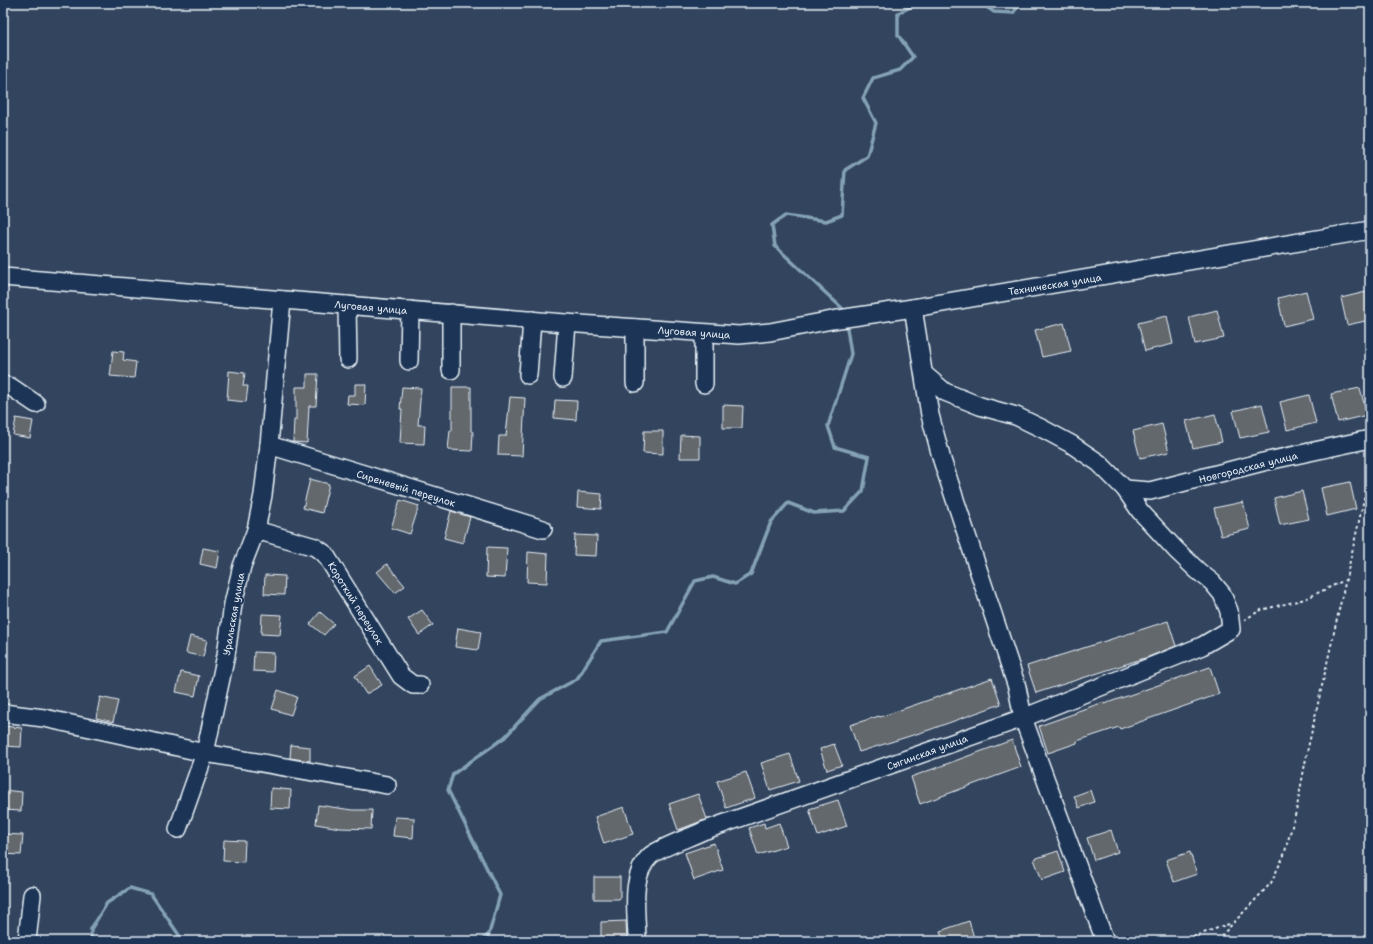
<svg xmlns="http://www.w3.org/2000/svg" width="1373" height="944" viewBox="0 0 1373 944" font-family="'Shantell Sans',sans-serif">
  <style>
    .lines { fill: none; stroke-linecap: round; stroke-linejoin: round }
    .stream { stroke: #85a2b5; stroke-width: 3.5 }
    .building { fill: #63676d; stroke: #e8f1f8 }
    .minor-casing { stroke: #e8f1f8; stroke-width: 20 }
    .path { stroke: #e8f1f8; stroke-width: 2; stroke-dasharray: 3 3; stroke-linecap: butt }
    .minor { stroke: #1d3557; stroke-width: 17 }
    .labels { text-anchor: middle; stroke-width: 4; stroke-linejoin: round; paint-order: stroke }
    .street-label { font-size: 10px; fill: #e8f1f8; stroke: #1d3557 }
  </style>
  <rect width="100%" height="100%" fill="#32445e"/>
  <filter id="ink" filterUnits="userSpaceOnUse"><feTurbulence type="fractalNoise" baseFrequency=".025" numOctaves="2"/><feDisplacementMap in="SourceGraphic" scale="8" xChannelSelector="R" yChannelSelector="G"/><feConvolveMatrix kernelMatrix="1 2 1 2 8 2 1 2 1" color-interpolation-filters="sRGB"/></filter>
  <g filter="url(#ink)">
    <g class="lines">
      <g class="stream">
        <polyline points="981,3 994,12 1013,13 1021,3"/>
        <polyline points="844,314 843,309 775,246 772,225 786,215 826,221 842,215 845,170 867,156 876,123 863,98 873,78 900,70 913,57 898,35 898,13 919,3"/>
        <polyline points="91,941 91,929 107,903 130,888 151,894 183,941"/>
        <polyline points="481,941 489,934 500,895 448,790 453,774 505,737 540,699 577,679 601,641 667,632 695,581 713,577 735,584 751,574 771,522 788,503 814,513 844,511 863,491 869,457 835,447 828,426 851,354 846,322"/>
      </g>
    </g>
    <g class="building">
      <polygon points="1306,291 1313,319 1284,326 1278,298"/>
      <polygon points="1370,291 1370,320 1347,325 1341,298"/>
      <polygon points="1217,310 1224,338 1195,344 1189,317"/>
      <polygon points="1167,316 1173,344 1145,351 1138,323"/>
      <polygon points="1064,323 1071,351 1042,357 1035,330"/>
      <polygon points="113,351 124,352 123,360 136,362 134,378 110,376"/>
      <polygon points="229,371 245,373 243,386 248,386 246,402 227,400"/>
      <polygon points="307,374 318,374 316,406 309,406 307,443 293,442 294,420 296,420 296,387 307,387"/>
      <polygon points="355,384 366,384 365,405 347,404 348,395 355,395"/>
      <polygon points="402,387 421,388 418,425 425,425 424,444 400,443 402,409 400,409"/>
      <polygon points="452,387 471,387 471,431 473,432 472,451 448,450 450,430 452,431"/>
      <polygon points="1360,388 1367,415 1338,422 1331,394"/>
      <polygon points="1309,395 1316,423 1287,430 1280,402"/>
      <polygon points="510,397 525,398 522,456 498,455 499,436 506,436"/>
      <polygon points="555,400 577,401 576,420 554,418"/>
      <polygon points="1262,404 1269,432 1240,438 1233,411"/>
      <polygon points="723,405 743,406 742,428 723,428"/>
      <polygon points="1215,414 1222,442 1193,448 1186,421"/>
      <polygon points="16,418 33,421 30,438 13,435"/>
      <polygon points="1162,424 1169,452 1140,458 1133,431"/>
      <polygon points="644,431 663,431 663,454 643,453"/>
      <polygon points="681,435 700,436 700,458 680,458"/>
      <polygon points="310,479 329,484 322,513 303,508"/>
      <polygon points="1350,482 1356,509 1327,516 1321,488"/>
      <polygon points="1302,491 1309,519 1280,525 1274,498"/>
      <polygon points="578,492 602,494 601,509 577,507"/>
      <polygon points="400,500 419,506 410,534 391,528"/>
      <polygon points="1243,502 1250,529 1221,536 1214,508"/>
      <polygon points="451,511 470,517 463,543 444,538"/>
      <polygon points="575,535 597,536 596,556 574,555"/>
      <polygon points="487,547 507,548 505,578 486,577"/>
      <polygon points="203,548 220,551 217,568 200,564"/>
      <polygon points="528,552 548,554 547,583 527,582"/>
      <polygon points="387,564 405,586 395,593 377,572"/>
      <polygon points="265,575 285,576 284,595 264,594"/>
      <polygon points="422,610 433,625 419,635 408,619"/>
      <polygon points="320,612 334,624 324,635 310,624"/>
      <polygon points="262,614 282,615 280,635 261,634"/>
      <polygon points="1168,621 1176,646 1148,657 1036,693 1027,666"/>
      <polygon points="458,628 481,632 478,650 455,647"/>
      <polygon points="190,636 207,640 203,657 186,653"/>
      <polygon points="254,652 274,653 273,672 253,671"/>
      <polygon points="370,666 382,685 366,694 355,676"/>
      <polygon points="1210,667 1219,694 1120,729 1119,727 1077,741 1077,743 1048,753 1039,726 1076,713 1075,712 1104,702 1104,704"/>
      <polygon points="181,672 199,676 195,696 176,692"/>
      <polygon points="992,678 1001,704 929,730 859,752 850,725 879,716 880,717"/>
      <polygon points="278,690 297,697 291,715 272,709"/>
      <polygon points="100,697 118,701 113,722 96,718"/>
      <polygon points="3,726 22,728 21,747 3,746"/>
      <polygon points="1012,740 1021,767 920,804 911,777"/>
      <polygon points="834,744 842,765 827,770 820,749"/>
      <polygon points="291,745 310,747 310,761 290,758"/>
      <polygon points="790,754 799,781 770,790 761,763"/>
      <polygon points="746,772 755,798 726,808 717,781"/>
      <polygon points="271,788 291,790 290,809 270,808"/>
      <polygon points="3,790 22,792 21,811 3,810"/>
      <polygon points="1090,790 1094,802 1079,808 1074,796"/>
      <polygon points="698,794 707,819 678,830 669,804"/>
      <polygon points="838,800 847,826 818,836 809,809"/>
      <polygon points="318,805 352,810 372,810 371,829 340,828 316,824"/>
      <polygon points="624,807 633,834 604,844 595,817"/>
      <polygon points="395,817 414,818 413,838 393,836"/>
      <polygon points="764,823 765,828 779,823 787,846 758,855 749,828"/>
      <polygon points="1111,830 1118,852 1094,860 1087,838"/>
      <polygon points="3,834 23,835 21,855 3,854"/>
      <polygon points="224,840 245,841 244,862 223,861"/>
      <polygon points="714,843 723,870 694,880 685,853"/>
      <polygon points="1058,851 1065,872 1042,880 1034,859"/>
      <polygon points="1190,852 1197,874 1174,882 1166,860"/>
      <rect x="594" y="877" width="26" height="22"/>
      <polygon points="626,921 627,941 601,941 601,922"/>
      <polygon points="969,921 975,941 943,941 940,931"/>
    </g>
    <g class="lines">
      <defs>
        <g id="minor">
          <polyline points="3,277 565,323 739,335 770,332 832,320 913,308 1370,230"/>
          <polyline points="347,305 348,359"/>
          <polyline points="913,308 930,415 942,460 1017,687 1023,718 1105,941"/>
          <polyline points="635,328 635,383"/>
          <polyline points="409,361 410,310"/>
          <polyline points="451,370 451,313"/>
          <polyline points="528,375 532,320"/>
          <polyline points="563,378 567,323"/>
          <polyline points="704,384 704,333"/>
          <polyline points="3,385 11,387 36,404"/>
          <polyline points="269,445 543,529"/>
          <polyline points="1125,489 1150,491 1263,462 1370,439"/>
          <polyline points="256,530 315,547 325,554 401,676 413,685 420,685"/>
          <polyline points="3,713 44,718 205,753 387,785"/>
          <polyline points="178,829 205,753 226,655 233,604 242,566 256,530 263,495 269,445 282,300"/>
          <polyline points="27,941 32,895"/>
          <path d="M637,941C637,914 629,876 650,856C659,848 691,837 703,831L1023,718L1202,646L1231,629L1229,611L1222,594L1212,582L1198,571L1176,550L1140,511L1125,489L1099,463L1071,444L1043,429L1016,416L980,406L945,392L924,374"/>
        </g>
      </defs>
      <use href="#minor" class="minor-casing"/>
      <g class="path">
        <polyline points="1244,620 1261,610 1305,599 1345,580"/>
        <polyline points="1181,941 1232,923"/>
        <polyline points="1218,941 1224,933 1271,883 1284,855 1296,812 1308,748 1370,472"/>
      </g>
      <use href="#minor" class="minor"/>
    </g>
  </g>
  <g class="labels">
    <g class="street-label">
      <text transform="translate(1055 284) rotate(-9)" y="4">Техническая улица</text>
      <text transform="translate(371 307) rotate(5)" y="4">Луговая улица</text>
      <text transform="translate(694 332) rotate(4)" y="4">Луговая улица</text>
      <text transform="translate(1248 467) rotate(-14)" y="4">Новгородская улица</text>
      <text transform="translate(406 488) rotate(17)" y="4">Сиреневый переулок</text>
      <text transform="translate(356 603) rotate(58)" y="4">Короткий переулок</text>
      <text transform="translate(233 614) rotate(-80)" y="4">Уральская улица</text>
      <text transform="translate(927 752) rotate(-20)" y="4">Сыгинская улица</text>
    </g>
  </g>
  <rect width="1373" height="944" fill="none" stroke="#1d3557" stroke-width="16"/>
  <rect x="8" y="8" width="1357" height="928" fill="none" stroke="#e8f1f8" stroke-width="1.5" filter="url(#ink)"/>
</svg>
